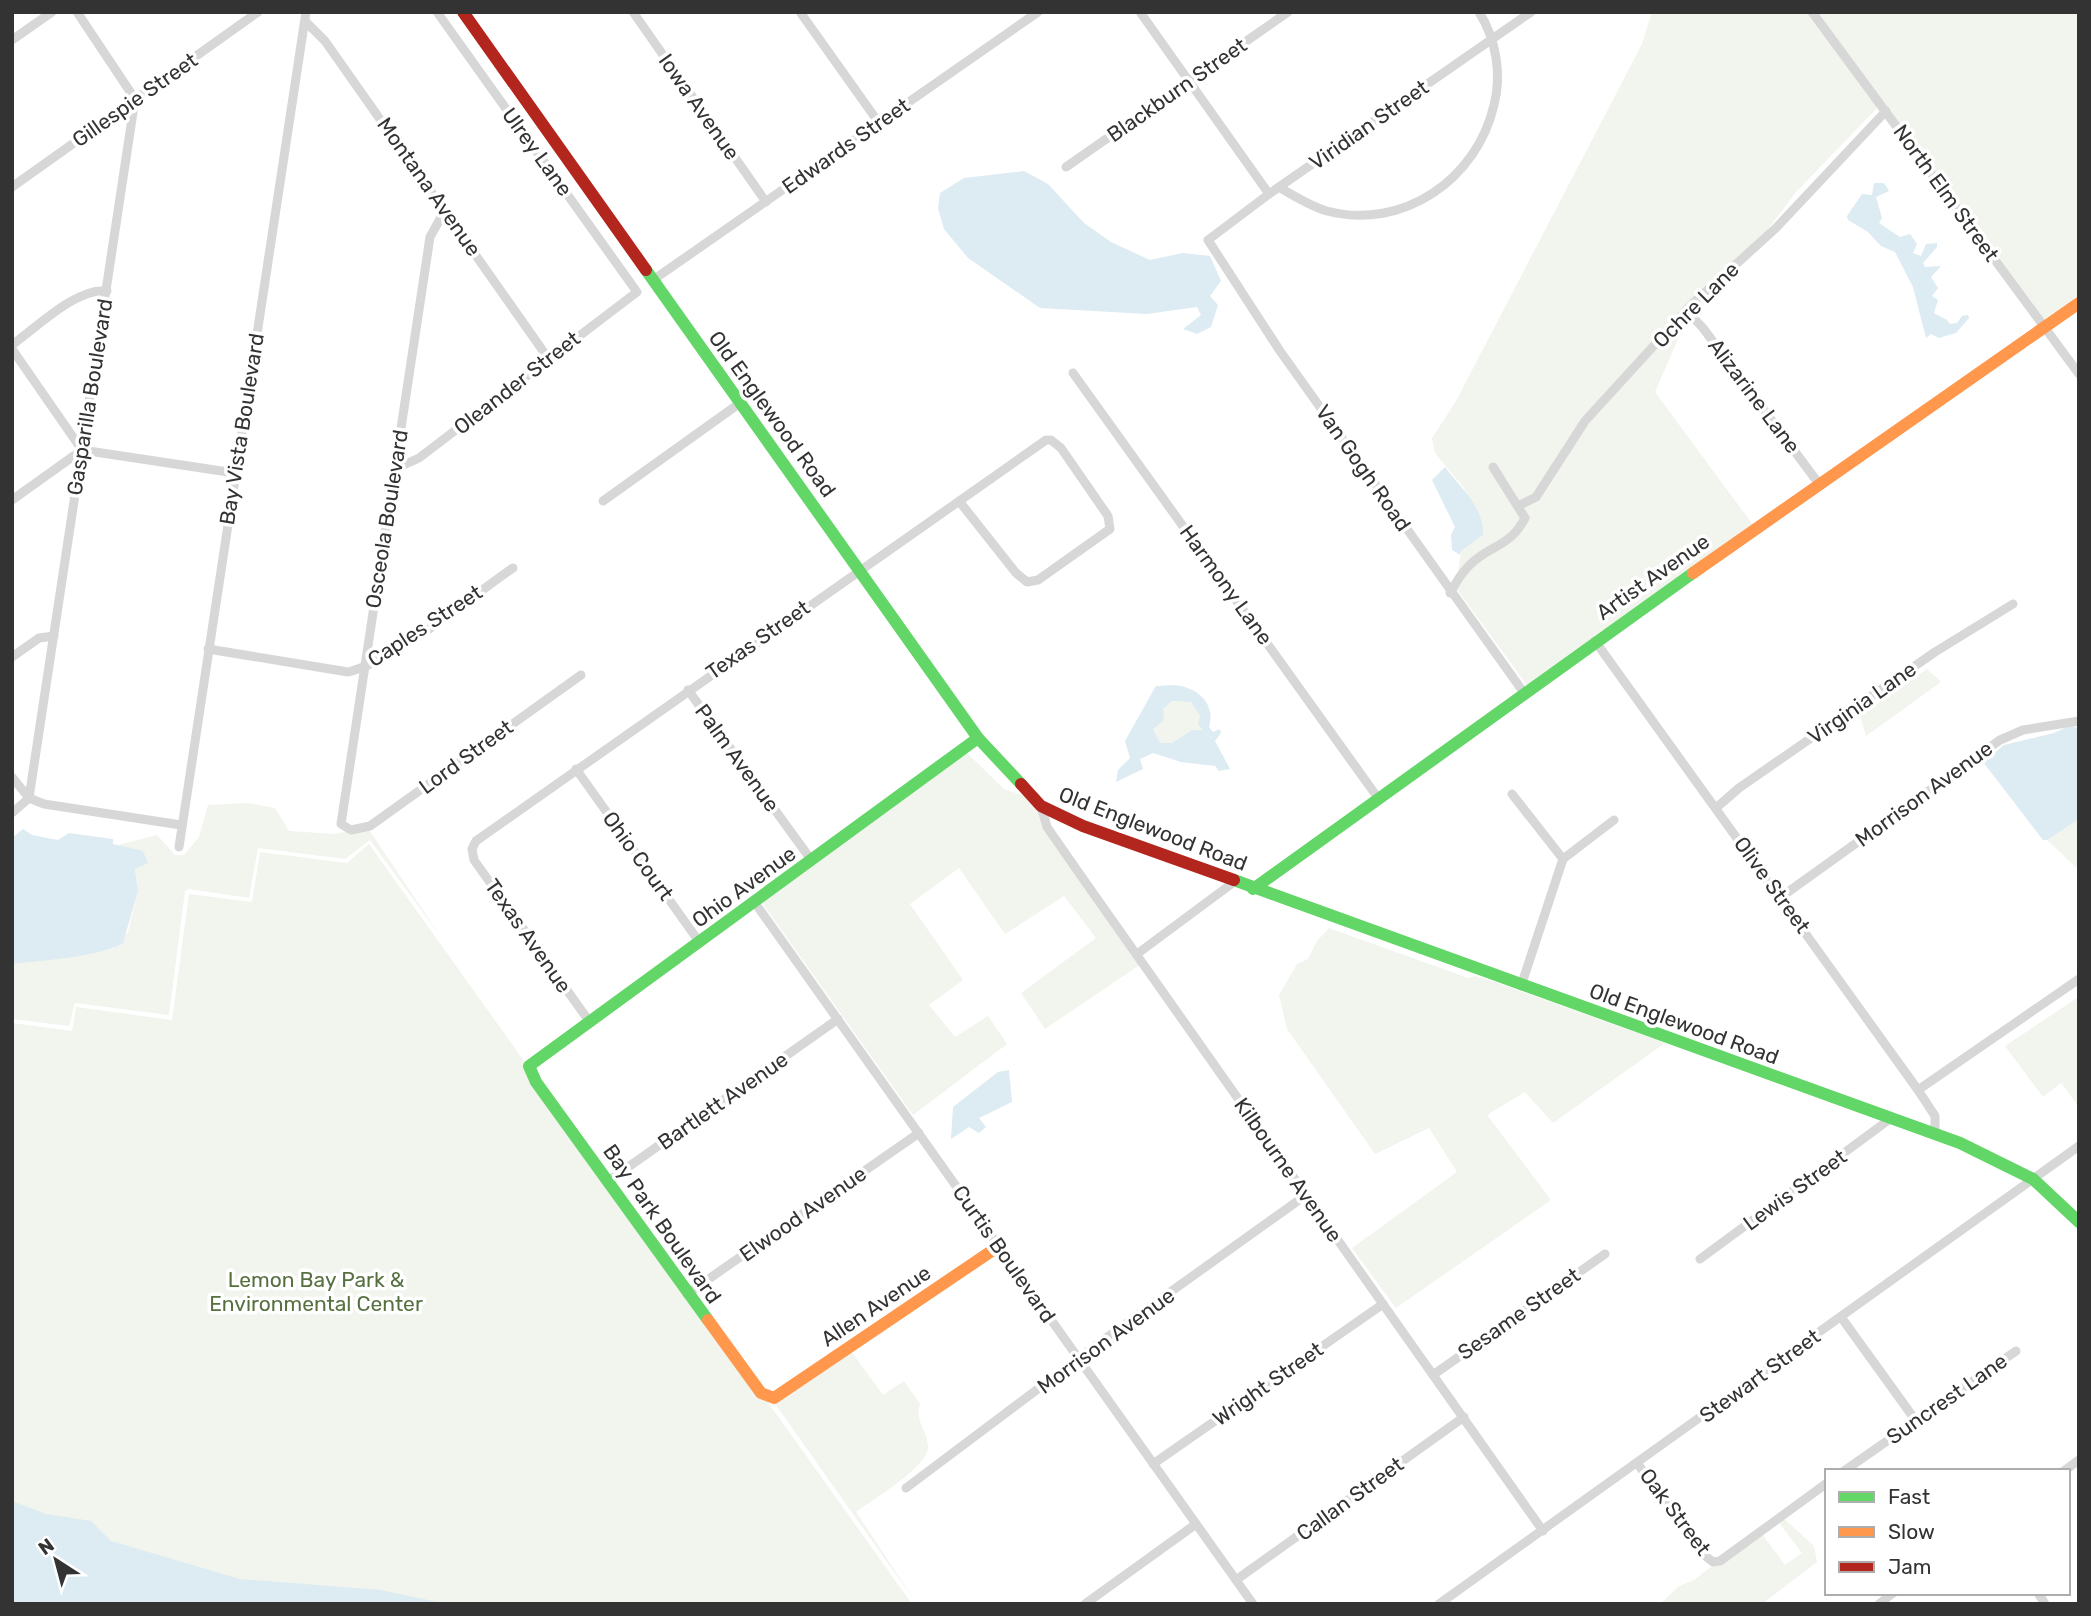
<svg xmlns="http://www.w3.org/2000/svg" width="2091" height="1616" viewBox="0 0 2091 1616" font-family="Rubik,sans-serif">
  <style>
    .green { fill: #f1f5ed }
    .water { fill: #ddebf3; fill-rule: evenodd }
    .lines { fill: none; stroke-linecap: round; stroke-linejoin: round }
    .street { stroke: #d7d7d7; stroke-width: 9 }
    .fast { stroke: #63d668; stroke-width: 12 }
    .slow { stroke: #ff974d; stroke-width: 12 }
    .jam { stroke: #b3261e; stroke-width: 12 }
    .labels { text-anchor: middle; stroke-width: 7; stroke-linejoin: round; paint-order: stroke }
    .street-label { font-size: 21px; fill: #333; stroke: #fff }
    .park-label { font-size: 21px; fill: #56703f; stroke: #fff }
  </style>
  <rect width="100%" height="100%" fill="#fff"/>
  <g class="green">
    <polygon points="1652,12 2079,12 2079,295 2043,320 1881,104 1796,192 1738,269 1702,306 1679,337 1655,392 1753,525 1532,692 1456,588 1461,551 1483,535 1464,488 1435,453 1432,438 1456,401 1642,44"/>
    <polygon points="1927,669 1941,682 1866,736 1860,716"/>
    <polygon points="1182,700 1191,702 1200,716 1203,730 1192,730 1172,743 1160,743 1153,729 1161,722 1163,709 1172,701"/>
    <polygon points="967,753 1004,789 1022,795 1038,809 1141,964 1045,1029 1021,993 1096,938 1064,896 1005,934 959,868 910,904 963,980 929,1005 955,1037 988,1016 1007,1044 913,1115 765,907 761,896"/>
    <polygon points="248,803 275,808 289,831 335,834 367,827 441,937 370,840 345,859 258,848 249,898 189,889 185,891 169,1015 75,1003 69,1026 12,1019 12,964 113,949 128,932 138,891 135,869 147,863 131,849 118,845 157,835 175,855 184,855 199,837 208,805"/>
    <polygon points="2079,819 2079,870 2047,840"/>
    <polygon points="369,844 912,1604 299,1604 12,1517 12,1023 72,1031 76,1007 172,1020 189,894 252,902 260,852 347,863"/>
    <polygon points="1329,928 1468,978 1475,976 1492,981 1665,1043 1553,1123 1525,1092 1487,1115 1551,1200 1396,1308 1352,1248 1457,1172 1429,1128 1375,1154 1287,1029 1279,995 1297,964 1308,959 1317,941"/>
    <polygon points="2077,998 2079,1000 2079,1107 2061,1083 2043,1097 2005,1046"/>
    <path d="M848,1347L883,1395L904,1381L920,1404C914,1420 927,1430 928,1446C930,1466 872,1500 856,1512L917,1604L773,1401Z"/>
    <polygon points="1780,1515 1814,1546 1817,1562 1762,1604 1660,1604 1679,1586 1694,1580 1759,1530 1785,1565 1802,1553 1774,1516"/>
  </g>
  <g class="water">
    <polygon points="1024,171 1048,184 1084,223 1111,242 1150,260 1183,253 1210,256 1221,281 1210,296 1218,305 1211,327 1197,334 1183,329 1201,315 1197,307 1147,314 1040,308 968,258 944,229 938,208 940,193 964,178"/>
    <polygon points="1874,183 1884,183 1889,191 1876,197 1882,218 1879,223 1900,237 1910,234 1917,244 1913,253 1921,256 1926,244 1937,243 1937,247 1923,263 1925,267 1941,266 1931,277 1938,288 1932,296 1938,300 1934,313 1947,320 1950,324 1957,323 1962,316 1968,315 1969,318 1956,333 1939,338 1931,334 1926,338 1913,287 1895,252 1881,246 1868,232 1848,220 1847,216 1862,194 1872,195"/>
    <path d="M1445,467C1459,486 1485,508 1483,535L1461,551L1460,555L1452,550L1451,535L1455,527L1432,480Z"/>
    <path d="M1174,685C1197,687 1216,703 1209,727L1213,732L1220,729L1221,733L1215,741L1230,769L1219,771L1215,766L1181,762L1153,753L1140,759L1143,769L1116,782L1118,770L1130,758L1125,741L1153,691L1156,686ZM1172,701L1191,702L1200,716L1198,724L1203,730H1192L1172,743H1160L1153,729L1164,720L1163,709Z"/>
    <polygon points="2069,726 2079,728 2079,819 2047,840 2043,840 1983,762 2004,745 2054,733"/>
    <path d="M23,829L32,835L58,840L69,833L113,839V844L143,851L148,863L135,869L138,891L123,943C105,956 38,961 12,964V838Z"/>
    <polygon points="1009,1070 1012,1102 979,1118 986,1127 979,1133 969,1127 951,1139 953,1107 998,1072"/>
    <polygon points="12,1501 46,1514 91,1521 111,1541 240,1579 381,1590 447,1604 12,1604"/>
  </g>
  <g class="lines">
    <g class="street">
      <polyline points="633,12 766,202"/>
      <polyline points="800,12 879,123"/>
      <polyline points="1140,12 1269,194"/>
      <polyline points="1812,12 2079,374"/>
      <polyline points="305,21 325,41 548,358"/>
      <polyline points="12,40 52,12"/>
      <polyline points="1066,167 1288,12"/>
      <polyline points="12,187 258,12"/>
      <path d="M1279,187C1294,196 1310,206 1327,211C1403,231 1477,179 1494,105C1502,74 1496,39 1479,12"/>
      <polyline points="445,210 430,237 341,824 351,830 370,826 581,675"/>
      <polyline points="653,280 1038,12"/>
      <polyline points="1686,310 1703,328 1819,484"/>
      <path d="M12,345C36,328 77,287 107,291"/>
      <polyline points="12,349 82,450"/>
      <polyline points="1073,373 1378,798"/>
      <polyline points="395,469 419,458 637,292 437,12"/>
      <polyline points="12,500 82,450 235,473"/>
      <polyline points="603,501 740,403"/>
      <polyline points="1518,506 1536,497 1585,421 1691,305 1776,228 1886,111"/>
      <path d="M1450,593C1457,581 1463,570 1474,561C1496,543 1510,546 1525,518L1493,467"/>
      <polyline points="1595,641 1918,1090 1935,1116 1935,1134"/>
      <path d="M208,649L348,672C397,660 469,598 513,568"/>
      <polyline points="12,657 39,638 54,636"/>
      <polyline points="688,690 812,861"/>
      <polyline points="1524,693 1280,351 1208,240 1269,194 1531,12"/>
      <polyline points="576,769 700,943"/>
      <polyline points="12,777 29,798 44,804 181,825"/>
      <polyline points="1512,794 1563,859 1521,986"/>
      <polyline points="1041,806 1047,827 1086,883 1543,1531"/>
      <polyline points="1716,808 1739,788 1935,652 2013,604"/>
      <polyline points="12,813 29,798 135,99 77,12"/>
      <polyline points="179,847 306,12"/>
      <polyline points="1563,859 1614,820"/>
      <polyline points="1781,897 2000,740 2023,730 2079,721"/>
      <polyline points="755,903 1253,1604"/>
      <polyline points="1137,954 1234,882"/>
      <polyline points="589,1021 474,860 472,849 476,841 1046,440 1051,440 1061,448 1108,516 1110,529 1038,580 1027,582 1016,573 959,501"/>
      <polyline points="1918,1090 2079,979"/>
      <polyline points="607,1182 838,1019"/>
      <polyline points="1700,1259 1890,1119"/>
      <polyline points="687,1294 919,1133"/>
      <polyline points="1841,1317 1916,1421"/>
      <polyline points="1433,1375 1605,1254"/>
      <polyline points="1637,1463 1704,1555 1713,1562 1720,1561 1827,1483"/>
      <polyline points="1153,1464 1383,1304"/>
      <polyline points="1844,1471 2016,1351"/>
      <polyline points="2064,1471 2079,1460"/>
      <polyline points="906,1488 1099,1343 1306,1195"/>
      <polyline points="1236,1580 1464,1417"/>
      <polyline points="2038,1593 2045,1604"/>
      <polyline points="1085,1604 1196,1524"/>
      <polyline points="1439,1604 2079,1146"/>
      <polyline points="1879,1604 1893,1593"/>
    </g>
    <g class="fast">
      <polyline points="646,270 978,738 1021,784"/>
      <polyline points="1234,880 1960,1143 2033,1179 2079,1222"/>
      <polyline points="1253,889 1693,573"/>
      <polyline points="708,1320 536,1082 529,1066 978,738"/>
    </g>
    <g class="slow">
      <polyline points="1693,573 2079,303"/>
      <polyline points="708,1320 761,1393 774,1398 999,1246"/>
    </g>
    <g class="jam">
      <polyline points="463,12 646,270"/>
      <polyline points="1021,784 1041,806 1083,826 1234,880"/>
    </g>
  </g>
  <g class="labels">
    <g class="street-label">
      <text transform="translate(1177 90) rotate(-35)" y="7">Blackburn Street</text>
      <text transform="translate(135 100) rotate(-35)" y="7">Gillespie Street</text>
      <text transform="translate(699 107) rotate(55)" y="7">Iowa Avenue</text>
      <text transform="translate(1369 125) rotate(-35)" y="7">Viridian Street</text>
      <text transform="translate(846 146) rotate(-35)" y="7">Edwards Street</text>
      <text transform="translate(537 152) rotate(54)" y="7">Ulrey Lane</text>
      <text transform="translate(429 187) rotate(55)" y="7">Montana Avenue</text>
      <text transform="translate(1946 193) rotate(54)" y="7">North Elm Street</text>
      <text transform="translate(1696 305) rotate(-45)" y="7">Ochre Lane</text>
      <text transform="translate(517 383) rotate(-38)" y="7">Oleander Street</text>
      <text transform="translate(1754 396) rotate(53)" y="7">Alizarine Lane</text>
      <text transform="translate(90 397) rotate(-81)" y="7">Gasparilla Boulevard</text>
      <text transform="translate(772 414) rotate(54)" y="7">Old Englewood Road</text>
      <text transform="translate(242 429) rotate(-81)" y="7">Bay Vista Boulevard</text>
      <text transform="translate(1363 468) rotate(55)" y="7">Van Gogh Road</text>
      <text transform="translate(387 519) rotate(-81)" y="7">Osceola Boulevard</text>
      <text transform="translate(1653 577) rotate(-35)" y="7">Artist Avenue</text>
      <text transform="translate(1226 585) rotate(54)" y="7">Harmony Lane</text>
      <text transform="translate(425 626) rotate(-33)" y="7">Caples Street</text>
      <text transform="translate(758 640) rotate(-35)" y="7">Texas Street</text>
      <text transform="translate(1862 703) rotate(-35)" y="7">Virginia Lane</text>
      <text transform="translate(466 757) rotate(-36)" y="7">Lord Street</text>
      <text transform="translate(737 758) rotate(54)" y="7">Palm Avenue</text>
      <text transform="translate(1924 794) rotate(-36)" y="7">Morrison Avenue</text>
      <text transform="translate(1153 829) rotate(21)" y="7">Old Englewood Road</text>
      <text transform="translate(638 856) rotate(54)" y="7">Ohio Court</text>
      <text transform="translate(1772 885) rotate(54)" y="7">Olive Street</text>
      <text transform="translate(744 887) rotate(-36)" y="7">Ohio Avenue</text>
      <text transform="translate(528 936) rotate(55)" y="7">Texas Avenue</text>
      <text transform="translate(1684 1024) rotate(20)" y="7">Old Englewood Road</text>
      <text transform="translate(723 1101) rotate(-35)" y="7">Bartlett Avenue</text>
      <text transform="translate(1288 1170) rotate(55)" y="7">Kilbourne Avenue</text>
      <text transform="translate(1795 1190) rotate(-36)" y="7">Lewis Street</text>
      <text transform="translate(803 1214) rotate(-35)" y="7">Elwood Avenue</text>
      <text transform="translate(662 1224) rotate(55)" y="7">Bay Park Boulevard</text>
      <text transform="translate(1004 1254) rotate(55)" y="7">Curtis Boulevard</text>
      <text transform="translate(876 1306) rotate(-34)" y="7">Allen Avenue</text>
      <text transform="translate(1519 1314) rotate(-35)" y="7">Sesame Street</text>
      <text transform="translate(1106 1341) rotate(-36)" y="7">Morrison Avenue</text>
      <text transform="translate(1760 1376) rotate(-36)" y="7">Stewart Street</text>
      <text transform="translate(1268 1384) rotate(-35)" y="7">Wright Street</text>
      <text transform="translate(1947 1399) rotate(-35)" y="7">Suncrest Lane</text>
      <text transform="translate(1350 1499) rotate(-36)" y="7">Callan Street</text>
      <text transform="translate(1675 1512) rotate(53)" y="7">Oak Street</text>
    </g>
    <g class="park-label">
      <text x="316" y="1287">Lemon Bay Park &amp;<tspan x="316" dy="24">Environmental Center</tspan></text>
    </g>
  </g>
  <rect width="2091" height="1616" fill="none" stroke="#333333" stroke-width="28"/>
  <rect x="1825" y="1469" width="245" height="126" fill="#ffffff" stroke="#adadad" stroke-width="2"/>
  <rect x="1839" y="1492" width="35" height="10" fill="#63d668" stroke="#adadad" stroke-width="2"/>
  <text x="1888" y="1504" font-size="21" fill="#333333">Fast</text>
  <rect x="1839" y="1527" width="35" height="10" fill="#ff974d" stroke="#adadad" stroke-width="2"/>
  <text x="1888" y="1539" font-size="21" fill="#333333">Slow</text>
  <rect x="1839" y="1562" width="35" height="10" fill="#b3261e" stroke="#adadad" stroke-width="2"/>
  <text x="1888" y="1574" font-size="21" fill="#333333">Jam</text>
  <g transform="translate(56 1560) rotate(324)" stroke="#ffffff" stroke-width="5" paint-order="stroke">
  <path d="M0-5L12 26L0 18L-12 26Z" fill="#333333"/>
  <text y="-10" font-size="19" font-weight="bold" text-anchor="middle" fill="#333333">N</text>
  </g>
</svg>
